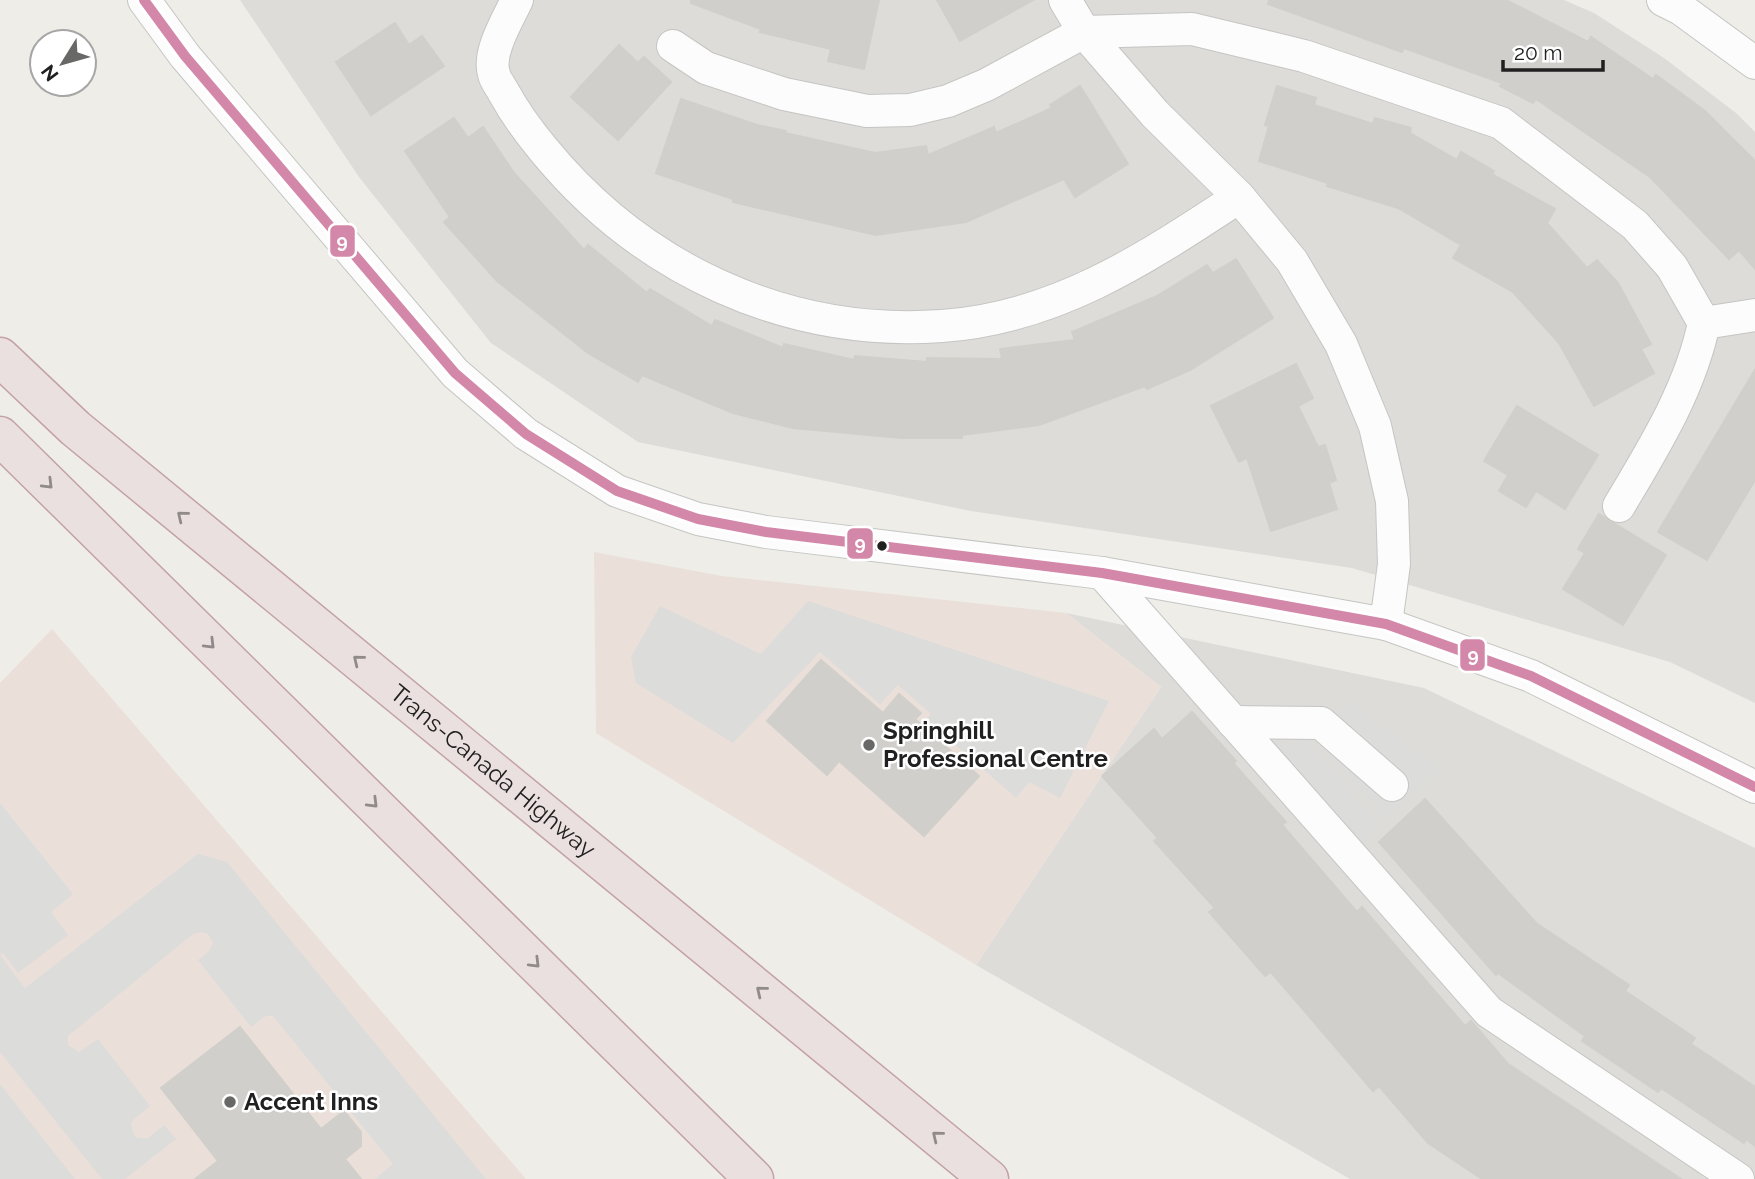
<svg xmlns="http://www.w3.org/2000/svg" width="1755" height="1179" viewBox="0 0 1755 1179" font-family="Raleway,sans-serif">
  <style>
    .residential { fill: #dddcd9 }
    .commercial { fill: #ebdfda }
    .religious { fill: #dcdcda }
    .building { fill: #d0cfcb; stroke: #d1cfca; stroke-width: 2 }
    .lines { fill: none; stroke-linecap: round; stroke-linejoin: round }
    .street-casing { stroke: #c5c5c3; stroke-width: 34 }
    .highway-casing { stroke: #c3a1a5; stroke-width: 41 }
    .street { stroke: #fcfcfc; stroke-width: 32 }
    .highway { stroke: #ebe0e0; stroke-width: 38 }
    .bus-1-casing { stroke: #fff; stroke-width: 16 }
    .bus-1 { stroke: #d488a9; stroke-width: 10 }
    .oneway { stroke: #908a8a }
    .bus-dot { fill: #202020; stroke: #fff; stroke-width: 2.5 }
    .poi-dot { fill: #686866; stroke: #fff; stroke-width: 2.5 }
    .labels { text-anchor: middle; stroke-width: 5; stroke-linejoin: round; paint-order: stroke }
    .poi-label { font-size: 24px; font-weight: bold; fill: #202020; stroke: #fff; text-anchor: start }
    .street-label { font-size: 24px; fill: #202020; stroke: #fff }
    .line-badge { stroke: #fff; stroke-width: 2.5 }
    .badge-label { font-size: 19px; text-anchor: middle; font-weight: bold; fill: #fff }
  </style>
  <rect width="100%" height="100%" fill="#eeede8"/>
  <g class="residential">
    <polygon points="240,0 1564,0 1594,13 1664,58 1736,113 1755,132 1755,703 1670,662 1352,568 971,511 638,442 491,343 359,177"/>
    <polygon points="1066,613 1424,688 1755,848 1755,1179 1350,1179 976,965 1161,687"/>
  </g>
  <g class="commercial">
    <polygon points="594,552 722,576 1066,613 1161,687 976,965 596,733"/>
    <polygon points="52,629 526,1179 0,1179 0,683"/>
  </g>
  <g class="religious">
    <polygon points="808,601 1109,701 1060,798 1029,782 1016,798 926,719 931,714 898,685 880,704 820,652 733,743 636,683 631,657 660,606 761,654"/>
    <polygon points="1348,701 1441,769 1384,818 1308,733"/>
    <polygon points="1306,737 1380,826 1357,850 1267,749"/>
    <polygon points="0,803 73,894 51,912 68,935 18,973 3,953 0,955"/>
    <polygon points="198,854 227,862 486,1179 375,1179 393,1164 273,1016 266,1016 251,1027 198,960 209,951 213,943 208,934 202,932 193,934 68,1036 68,1045 79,1052 98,1039 150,1106 133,1120 131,1124 134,1135 138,1138 148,1138 164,1125 176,1139 125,1179 102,1179 0,1052 0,955 25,988"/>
    <polygon points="0,1084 75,1179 0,1179"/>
  </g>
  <g class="building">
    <polygon points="691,0 879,0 864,69 828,61 831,49 760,32 761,29 691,3"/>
    <polygon points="937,0 1033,0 960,41"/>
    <polygon points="1269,0 1506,0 1588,42 1591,37 1653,79 1656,75 1705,111 1755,161 1755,269 1739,250 1729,259 1650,177 1536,99 1533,103 1500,86 1502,83 1404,48 1402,52 1268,4"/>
    <polygon points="395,23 409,45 422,36 444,66 371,115 336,62"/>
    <polygon points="619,45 638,63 644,57 671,82 618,140 571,97"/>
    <polygon points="1080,86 1128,164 1075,197 1064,179 966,222 876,235 733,202 733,199 656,173 681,99 757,125 786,131 785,133 875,153 926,146 928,155 994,127 996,133 1052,108 1050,105"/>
    <polygon points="1277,86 1316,98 1314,105 1373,124 1375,118 1411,128 1410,133 1457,160 1461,152 1494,171 1492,174 1555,209 1547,223 1587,268 1597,260 1618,283 1651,344 1641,349 1654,373 1594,406 1559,343 1513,292 1453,258 1461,245 1398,208 1327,186 1328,183 1259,161 1269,126 1265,125"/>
    <polygon points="454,118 468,138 483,127 514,173 584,250 588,245 647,293 650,289 712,326 715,320 783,348 784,344 854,360 855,356 927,362 927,358 1002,359 1000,349 1075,340 1072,332 1157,296 1207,265 1213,273 1236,259 1273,318 1190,370 1147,389 1145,386 1039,425 962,435 962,438 901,438 793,428 733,413 642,375 638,382 588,353 497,281 444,222 450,217 405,151"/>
    <polygon points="1296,364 1313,398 1298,406 1318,447 1325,445 1336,480 1329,483 1337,509 1271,531 1247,458 1239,462 1211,406"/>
    <polygon points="1755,370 1755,480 1707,560 1658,532"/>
    <polygon points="1517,406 1598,455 1565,509 1536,491 1526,507 1499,491 1508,475 1484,461"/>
    <polygon points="1599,514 1666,555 1623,625 1563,589 1585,553 1578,549"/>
    <polygon points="821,660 883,713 899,694 921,713 915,719 979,776 924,836 839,761 827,775 767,721"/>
    <polygon points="1192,712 1236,761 1233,763 1286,822 1282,825 1357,912 1362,907 1465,1026 1471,1021 1508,1064 1681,1179 1482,1179 1428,1143 1379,1086 1373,1091 1271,972 1265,976 1209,912 1215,908 1154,841 1158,838 1102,776 1154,729 1162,739"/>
    <polygon points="1425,799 1536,923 1629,985 1625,991 1695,1038 1691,1044 1755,1087 1755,1146 1746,1139 1744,1143 1661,1088 1658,1092 1582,1041 1585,1036 1498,973 1496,975 1379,842"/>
    <polygon points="240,1027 321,1129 344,1111 361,1132 361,1146 345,1159 361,1179 195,1179 218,1161 161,1088"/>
  </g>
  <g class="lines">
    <defs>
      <g id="street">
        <polyline points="144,0 185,56 455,373 526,434 617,491 698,519 766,532 1102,573 1386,624 1531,676 1755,787"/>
        <path d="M517,0C508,19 487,53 494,74C495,80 501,87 504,93C515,113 528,131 543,149C641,269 786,337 942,326C1057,318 1146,258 1239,197"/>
        <polyline points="1065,0 1084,32 1155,114 1239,197 1292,261 1341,344 1375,426 1392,501 1394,564 1386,624"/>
        <polyline points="1663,0 1681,9 1755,63"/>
        <path d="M673,46L706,68L784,94L867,111L910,110L948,101L986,85L1084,32L1192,29L1304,56L1501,123L1635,225L1672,267L1704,323C1690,390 1654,447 1619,506"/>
        <polyline points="1704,323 1755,315"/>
        <polyline points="1102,573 1489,1012 1738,1179"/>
        <polyline points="1233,722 1321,723 1392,785"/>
      </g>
      <g id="highway">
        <path id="s1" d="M0,357L75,428L989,1179"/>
        <polyline points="0,436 754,1179"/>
      </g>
    </defs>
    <use href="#street" class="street-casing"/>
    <use href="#highway" class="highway-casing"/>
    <use href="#street" class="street"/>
    <use href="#highway" class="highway"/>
    <defs>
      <polyline id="bus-1" points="144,0 185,56 455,373 526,434 617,491 698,519 766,532 1102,573 1386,624 1531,676 1755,787"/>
    </defs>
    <use href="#bus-1" class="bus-1-casing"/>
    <use href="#bus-1" class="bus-1"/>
  </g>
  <defs><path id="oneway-chevron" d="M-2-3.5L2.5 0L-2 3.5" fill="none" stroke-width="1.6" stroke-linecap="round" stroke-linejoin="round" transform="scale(1.75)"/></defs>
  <g class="oneway">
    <use href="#oneway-chevron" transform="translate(48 484) rotate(45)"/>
    <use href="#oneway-chevron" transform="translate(182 516) rotate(-141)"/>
    <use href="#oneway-chevron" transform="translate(210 644) rotate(45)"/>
    <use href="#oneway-chevron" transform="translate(358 660) rotate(-141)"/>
    <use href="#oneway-chevron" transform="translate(373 803) rotate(45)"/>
    <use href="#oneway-chevron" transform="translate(535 963) rotate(45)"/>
    <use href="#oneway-chevron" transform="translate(761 991) rotate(-141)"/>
    <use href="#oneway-chevron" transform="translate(937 1136) rotate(-141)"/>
  </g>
  <circle class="bus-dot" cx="882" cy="546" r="6"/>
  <g class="poi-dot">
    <circle cx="869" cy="745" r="7"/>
    <circle cx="230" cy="1102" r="7"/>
  </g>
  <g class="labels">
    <g class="poi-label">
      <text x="883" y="739">Springhill<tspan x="883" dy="28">Professional Centre</tspan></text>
      <text x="244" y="1110">Accent Inns</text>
    </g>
    <g class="street-label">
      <text dy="8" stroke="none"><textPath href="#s1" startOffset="644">Trans-Canada Highway</textPath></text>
    </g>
  </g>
  <g class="line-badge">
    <rect x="329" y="224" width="27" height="34" rx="7" fill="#d488a9"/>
    <rect x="846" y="527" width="28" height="33" rx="7" fill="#d488a9"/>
    <rect x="1459" y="638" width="27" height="34" rx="7" fill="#d488a9"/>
  </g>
  <g class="badge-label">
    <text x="342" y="248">9</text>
    <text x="860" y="550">9</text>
    <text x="1473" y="662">9</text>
  </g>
  <g transform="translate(63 63) rotate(233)"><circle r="33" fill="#ffffff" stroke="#a6a6a6" stroke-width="2"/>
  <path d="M0-5L12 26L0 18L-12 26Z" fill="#686866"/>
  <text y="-10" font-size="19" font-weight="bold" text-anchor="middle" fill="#202020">N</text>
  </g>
  <path d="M1503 60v10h100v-10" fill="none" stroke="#202020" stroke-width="3.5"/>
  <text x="1514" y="60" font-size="21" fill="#202020" stroke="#ffffff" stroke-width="5" paint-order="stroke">20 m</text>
</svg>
